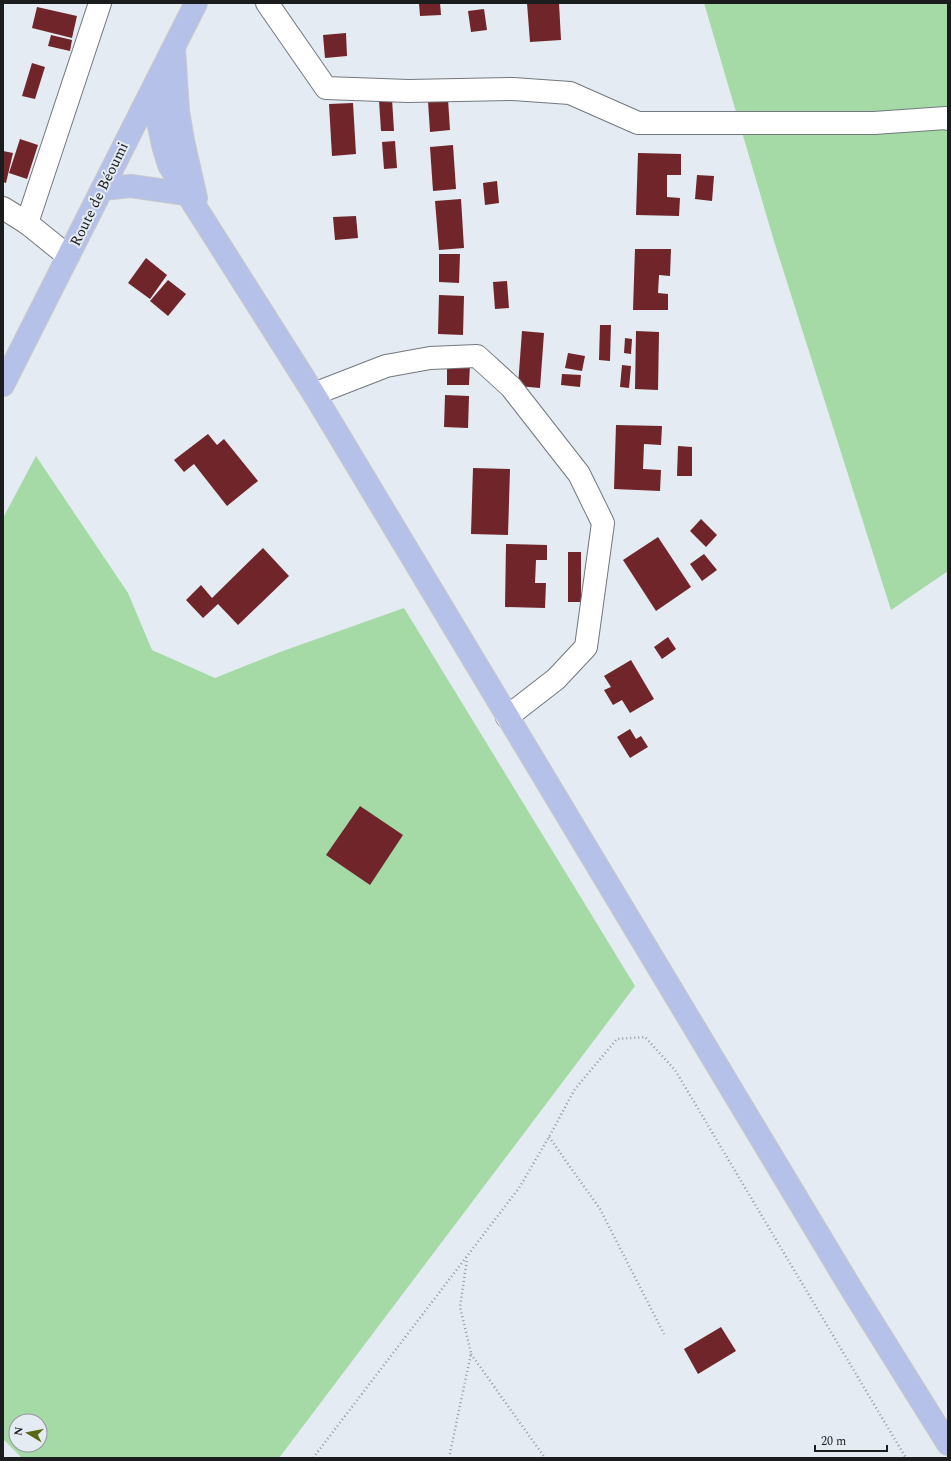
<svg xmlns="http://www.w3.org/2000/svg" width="951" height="1461" viewBox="0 0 951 1461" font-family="Spectral,serif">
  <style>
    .green { fill: #a5daa6; fill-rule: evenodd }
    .building { fill: #6f2529 }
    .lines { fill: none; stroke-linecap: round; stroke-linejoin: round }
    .minor-casing { stroke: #72787e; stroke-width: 24 }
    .major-casing { stroke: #c8c9c9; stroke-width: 24 }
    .path { stroke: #979ba0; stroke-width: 2.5; stroke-dasharray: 1 3; stroke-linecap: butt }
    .minor { stroke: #fff; stroke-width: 22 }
    .major { stroke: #b5c1e8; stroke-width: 22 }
    .labels { text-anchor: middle; stroke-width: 4; stroke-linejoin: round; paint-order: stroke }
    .street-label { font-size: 15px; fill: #1a1c1e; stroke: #e5ebf2 }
  </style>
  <rect width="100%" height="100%" fill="#e5ebf2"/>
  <g class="green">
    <polygon points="704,3 948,3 948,571 891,610 774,241"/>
    <path d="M36,456L128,593L152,650L215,678L280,652L404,608L635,986L279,1458H22L3,1439V518ZM16,1421H40V1445H16Z"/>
  </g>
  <g class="building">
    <polygon points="419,3 440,3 441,15 420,16"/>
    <polygon points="527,3 559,3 561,40 530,42"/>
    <polygon points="37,7 77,16 72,38 32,28"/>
    <polygon points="484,9 487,30 471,32 468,11"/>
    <polygon points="346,33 347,56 325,58 323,35"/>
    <polygon points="51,35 72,40 70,51 48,46"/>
    <polygon points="32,63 45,67 35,99 22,96"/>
    <polygon points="392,99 394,131 381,131 379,100"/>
    <polygon points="448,99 450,130 430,132 428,101"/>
    <polygon points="353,103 356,154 332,156 329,104"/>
    <polygon points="20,139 38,145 27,179 9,173"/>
    <polygon points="395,141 397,168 384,169 382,142"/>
    <polygon points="453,145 456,189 433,191 430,147"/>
    <polygon points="3,151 13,153 6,183 3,182"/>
    <polygon points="638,153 681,154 681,175 667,175 667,197 680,198 679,216 636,215"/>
    <polygon points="697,175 714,176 712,201 695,199"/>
    <polygon points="497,181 499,203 485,205 483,183"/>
    <polygon points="461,199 464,248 439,250 435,201"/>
    <polygon points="356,216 358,238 335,240 333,217"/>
    <polygon points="635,249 671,249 670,276 659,275 658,293 668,294 668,310 633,310"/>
    <polygon points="439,254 460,254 459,283 439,282"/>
    <polygon points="146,258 167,275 150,299 128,283"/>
    <polygon points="168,280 186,294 168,316 150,301"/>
    <polygon points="507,281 509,308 495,309 493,282"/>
    <polygon points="439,295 464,296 463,335 438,334"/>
    <polygon points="600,325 611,325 610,361 599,360"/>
    <polygon points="522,331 544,333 540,388 518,386"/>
    <polygon points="636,331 659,332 658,390 635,389"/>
    <polygon points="625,338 632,339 631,354 624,353"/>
    <polygon points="568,353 585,356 582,371 565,368"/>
    <polygon points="447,363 470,364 469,385 447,385"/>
    <polygon points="622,365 631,366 629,388 620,387"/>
    <polygon points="562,374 581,375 580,387 561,385"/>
    <polygon points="445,395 469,396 468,428 444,427"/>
    <polygon points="616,425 662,426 661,445 644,444 643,469 661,470 660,491 614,489"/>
    <polygon points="208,434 217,445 224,439 258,481 227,506 194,464 184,472 174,460"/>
    <polygon points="678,446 692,447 692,476 677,476"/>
    <polygon points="473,468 510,469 508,535 471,534"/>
    <polygon points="701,519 717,535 706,547 690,531"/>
    <polygon points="658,537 691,587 656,611 623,560"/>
    <polygon points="506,544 547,545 547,560 536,560 535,583 546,583 545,608 505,607"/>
    <polygon points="263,548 289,576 238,625 218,604 203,618 186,600 201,585 212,598"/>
    <rect x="568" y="552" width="13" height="50"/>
    <polygon points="704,554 717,570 702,581 690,564"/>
    <polygon points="668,637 676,649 662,659 654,647"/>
    <polygon points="631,660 654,699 630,713 622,700 613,705 604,690 611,687 604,676"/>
    <polygon points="630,729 636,739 641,736 648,747 630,758 617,737"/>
    <polygon points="360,806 403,835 370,885 326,855"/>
    <polygon points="721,1327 736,1351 698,1374 684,1349"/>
  </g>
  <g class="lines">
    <defs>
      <g id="minor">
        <polyline points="267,3 326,88 408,91 513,89 570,93 638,123 874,123 946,118 948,119"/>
        <polyline points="3,208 27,223 68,256"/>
        <polyline points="27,223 100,3"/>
        <polyline points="314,394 386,366 430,358 477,356 511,387 579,474 603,523 586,647 556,679 507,717"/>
      </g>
      <g id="major">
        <polyline points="174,49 178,111 183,141 196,198"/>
        <path d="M155,87C156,115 160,139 169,165L314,394L852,1290L948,1444"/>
        <polyline points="102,189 131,186 186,194"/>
        <polyline points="3,385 196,3"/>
      </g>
    </defs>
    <use href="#minor" class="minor-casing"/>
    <use href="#major" class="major-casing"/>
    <g class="path">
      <polyline points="549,1137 600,1209 664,1334"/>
      <polyline points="471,1354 545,1458"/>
      <polyline points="313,1458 519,1188 549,1137 575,1089 617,1039 645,1037 675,1070 906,1458"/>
      <polyline points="449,1458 471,1353 460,1307 467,1259"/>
    </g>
    <use href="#minor" class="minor"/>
    <use href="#major" class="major"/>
  </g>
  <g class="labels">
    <g class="street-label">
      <text transform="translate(99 194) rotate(-64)" y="5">Route de Béoumi</text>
    </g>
  </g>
  <rect width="951" height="1461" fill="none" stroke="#1a1c1e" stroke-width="8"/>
  <g transform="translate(28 1433) rotate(280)"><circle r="19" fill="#e5ebf2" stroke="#94989d"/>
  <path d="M0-3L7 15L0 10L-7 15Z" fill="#596812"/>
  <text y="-6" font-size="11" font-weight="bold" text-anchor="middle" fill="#1a1c1e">N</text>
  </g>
  <path d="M815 1445v6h72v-6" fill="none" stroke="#1a1c1e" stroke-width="2"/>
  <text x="821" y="1445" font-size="12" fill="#1a1c1e" stroke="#e5ebf2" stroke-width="3" paint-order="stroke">20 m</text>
</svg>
